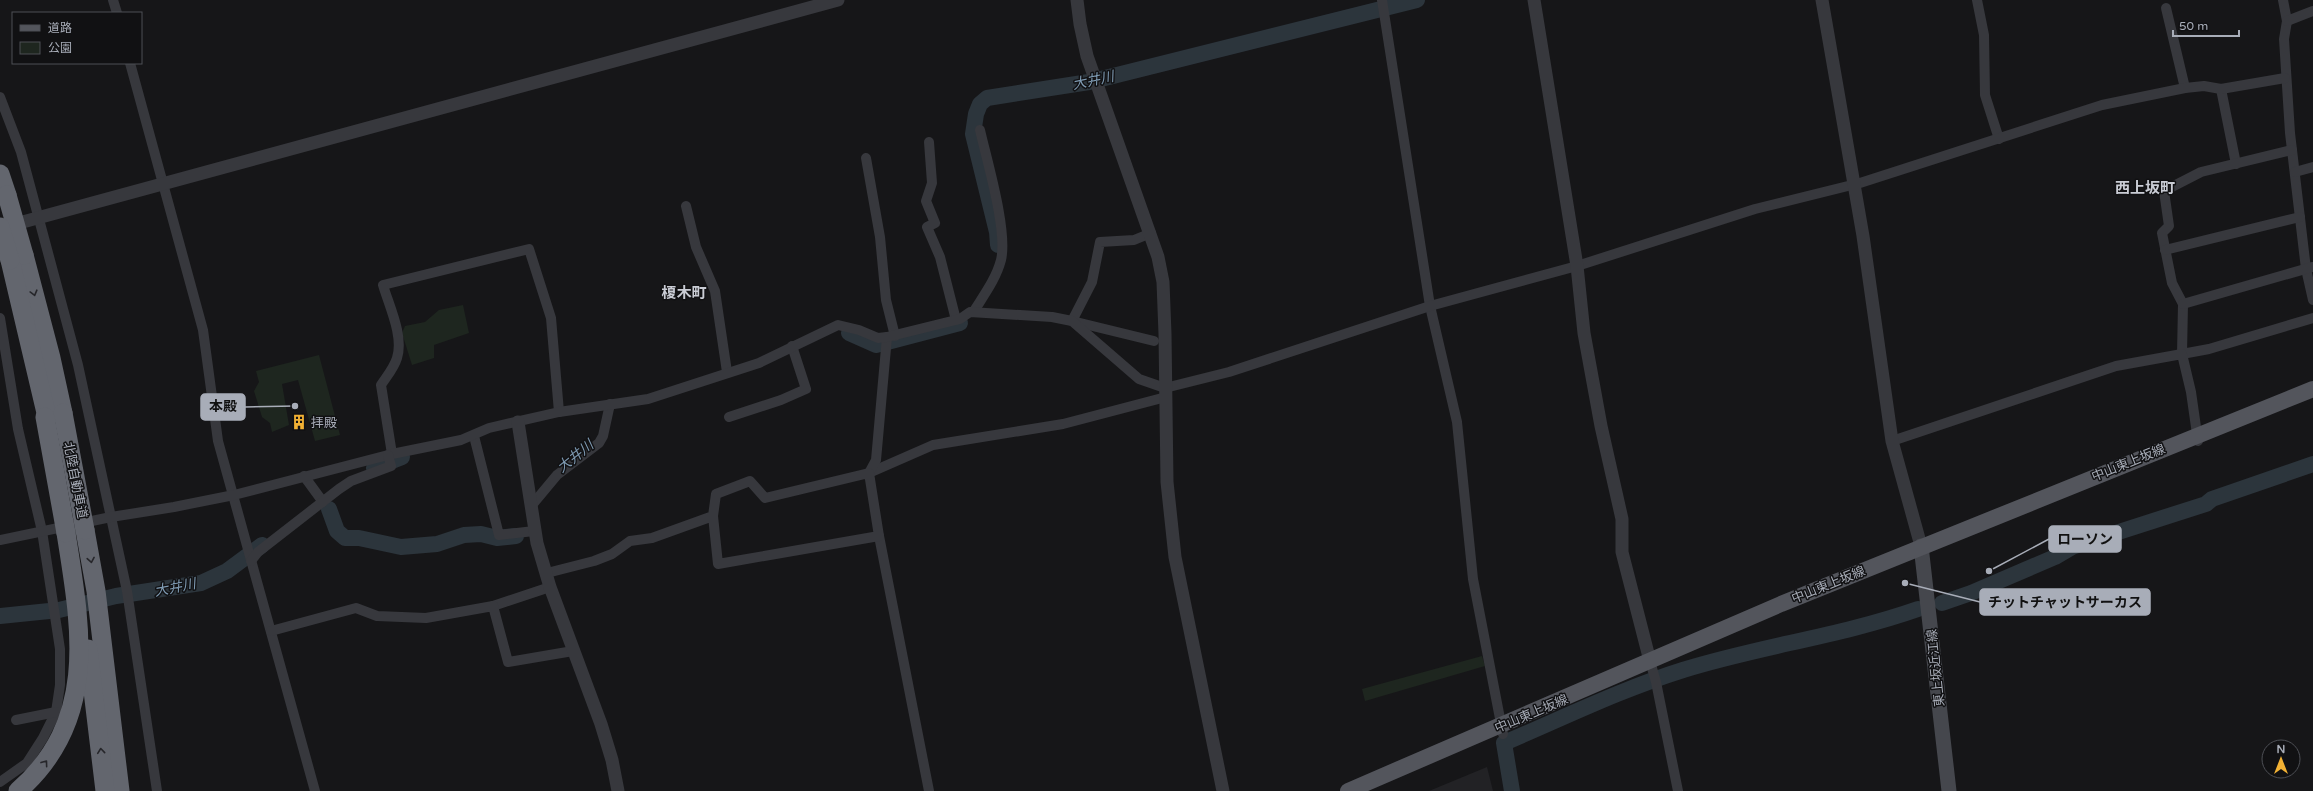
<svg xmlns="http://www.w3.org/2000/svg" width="2313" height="791" viewBox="0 0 2313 791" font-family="'Varela Round','Noto Sans JP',sans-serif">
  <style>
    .built { fill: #222225 }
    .green { fill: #1e261f }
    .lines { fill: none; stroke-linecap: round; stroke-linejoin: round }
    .river { stroke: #2c353c; stroke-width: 16 }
    .minor { stroke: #37383d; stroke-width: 10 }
    .tertiary { stroke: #37383d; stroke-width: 13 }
    .secondary { stroke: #45474d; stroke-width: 15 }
    .primary { stroke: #53555c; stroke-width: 16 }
    .motorway { stroke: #63666e; stroke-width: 19 }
    .motorway-bridge { stroke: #63666e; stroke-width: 19 }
    .oneway { stroke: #26262a }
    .labels { text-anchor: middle; stroke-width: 3; stroke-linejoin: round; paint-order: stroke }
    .poi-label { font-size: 13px; fill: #a8adb8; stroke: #111113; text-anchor: start }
    .street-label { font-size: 13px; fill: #a8adb8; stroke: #111113 }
    .water-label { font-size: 14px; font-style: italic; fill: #7f9bb3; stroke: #111113 }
    .quarter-label { font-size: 15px; font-weight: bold; fill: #c9ccd4; stroke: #111113 }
    .leader { fill: none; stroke: #a8adb8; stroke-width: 1.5 }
    .callout-dot { fill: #a8adb8; stroke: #111113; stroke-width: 1.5 }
    .callout { fill: #a8adb8; stroke: #a8adb8; stroke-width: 1.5 }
    .callout-label { font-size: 14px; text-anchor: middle; font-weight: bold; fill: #111 }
  </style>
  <rect width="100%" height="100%" fill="#161618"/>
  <polygon class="built" points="1487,767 1493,791 1429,791"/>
  <g class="green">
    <polygon points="463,305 469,333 434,345 434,358 412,365 402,333 405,326 425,322 439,310"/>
    <polygon points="319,355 340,435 315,441 298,380 282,384 289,425 272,432 270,423 262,417 254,391 259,382 256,371"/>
    <polygon points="1482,656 1485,666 1365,701 1362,689"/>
  </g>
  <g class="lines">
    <g class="river">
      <polyline points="998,245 997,232 973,134 976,114 980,104 987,98 1089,82 1417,0"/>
      <polyline points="849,333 876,345 960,323"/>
      <polyline points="374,468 402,457"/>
      <polyline points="329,509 337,531 345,538 359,538 401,547 437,544 464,535 481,534 497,538 516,536"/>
      <polyline points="1942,603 1971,593 2055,557 2072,547 2206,504 2212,499 2313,464"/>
      <polyline points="0,616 59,610 116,596 201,583 227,571 262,545"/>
      <path d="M1512,791L1504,743C1563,718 1622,689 1683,670C1760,646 1841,636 1918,609"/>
    </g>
    <g class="minor">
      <polyline points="113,0 117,13"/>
      <polyline points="1382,0 1430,306 1457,422 1473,579 1503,734"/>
      <polyline points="1977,0 1984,35 1985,95 1999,139"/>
      <polyline points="2283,0 2287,21 2284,39 2290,133 2306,269 2313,300"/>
      <polyline points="2166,8 2185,88"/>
      <polyline points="2287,21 2313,11"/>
      <polyline points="130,63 203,330 218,441 315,791"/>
      <polyline points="2221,89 2236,164"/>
      <polyline points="0,97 21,152 78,365 127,591 157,791"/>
      <polyline points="929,142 932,183 926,201 935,223 927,227 940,257 956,320"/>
      <polyline points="2292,150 2201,172 2164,191 2169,226 2162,233 2172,283 2183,304 2182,354 2209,349 2313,318"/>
      <polyline points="866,158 880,237 886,300 895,336"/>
      <polyline points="2295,172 2313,167"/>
      <polyline points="686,206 696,247 715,291 727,372"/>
      <polyline points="1151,233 1134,240 1100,242 1092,282 1072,321 1154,341"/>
      <polyline points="2165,250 2300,217"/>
      <polyline points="2183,304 2312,267"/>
      <path d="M974,311C984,295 996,279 1001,260C1008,231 987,161 980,130"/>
      <polyline points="0,318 18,429 42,531 60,649 60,685 56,712 43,738 27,763 0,782"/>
      <polyline points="729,417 781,400 806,389 792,346"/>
      <polyline points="474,436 499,535 534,531"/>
      <polyline points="1892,441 2116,366 2182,354 2191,392 2198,441"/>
      <path d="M392,454L381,385C387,376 394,368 397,358C404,336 389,306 383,285L529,249L551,318L559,412"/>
      <polyline points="869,473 933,445 1063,424 1166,397"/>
      <polyline points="869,473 876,460 887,337"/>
      <polyline points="304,476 323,502"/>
      <polyline points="532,505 557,475 599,443 603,436 610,404"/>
      <polyline points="879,536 929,791"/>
      <polyline points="0,540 111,517 174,507 234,495 392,454 461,440 489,428 559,412 648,399 759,363 838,325 859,330 878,338 887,337 960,319 970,312 1052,317 1072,321 1139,379 1165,388 1229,372 1430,306 1577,266 1755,209 1860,183 2102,105 2185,88 2204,86 2221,89 2285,78"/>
      <polyline points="251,561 258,552 339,489 351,481 391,466 388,455"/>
      <polyline points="547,573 594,561 612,554 630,541 652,538 713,516 716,494 750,481 765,498 869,473 879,536 718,564 713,516"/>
      <polyline points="493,606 550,587"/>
      <polyline points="271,631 356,608 377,616 426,618 493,606 508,662 573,651"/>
      <polyline points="1650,661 1656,682 1678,791"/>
      <polyline points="16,720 56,712"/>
    </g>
    <g class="tertiary">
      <polyline points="1077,0 1080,24 1087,56 1158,257 1163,282 1165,334 1167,482 1175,557 1223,791"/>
      <polyline points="1534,0 1577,266 1584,333 1601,426 1622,519 1622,552 1650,661"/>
      <polyline points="1822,0 1863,236 1892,441 1921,546"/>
      <polyline points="8,226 838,0"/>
      <polyline points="518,422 537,543 550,587 601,724 612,760 618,791"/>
    </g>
    <polyline class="secondary" points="1921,546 1949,791"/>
    <polyline class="primary" points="1348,791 1781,604 2313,389"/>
    <g class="motorway">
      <polyline points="0,174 7,195"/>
      <polyline points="24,255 51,358 63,413"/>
      <polyline points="10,260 47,417"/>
      <polyline points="85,530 96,591 120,791"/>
      <polyline points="88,649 105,791"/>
      <path d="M18,791C99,720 81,628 66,533"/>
    </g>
    <g class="motorway-bridge">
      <polyline points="7,195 24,255"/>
      <polyline points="0,227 10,260"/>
      <polyline points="63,413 85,530"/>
      <polyline points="45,417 66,533"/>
    </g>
  </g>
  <defs><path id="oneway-chevron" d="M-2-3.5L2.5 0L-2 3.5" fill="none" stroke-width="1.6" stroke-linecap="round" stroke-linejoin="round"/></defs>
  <g class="oneway">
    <use href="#oneway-chevron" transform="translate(34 293) rotate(75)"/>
    <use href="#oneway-chevron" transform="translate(91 560) rotate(80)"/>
    <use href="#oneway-chevron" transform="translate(101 751) rotate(-96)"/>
    <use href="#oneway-chevron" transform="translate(45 763) rotate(-54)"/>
  </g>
  <defs>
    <symbol id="building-bare" viewBox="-9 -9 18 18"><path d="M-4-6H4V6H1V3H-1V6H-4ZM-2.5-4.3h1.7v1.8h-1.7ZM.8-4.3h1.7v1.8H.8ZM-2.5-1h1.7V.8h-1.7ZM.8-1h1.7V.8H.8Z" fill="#f2b134" stroke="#111113" stroke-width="2.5" paint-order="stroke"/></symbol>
  </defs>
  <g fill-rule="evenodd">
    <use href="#building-bare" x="288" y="411" width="22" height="22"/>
  </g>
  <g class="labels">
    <g class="poi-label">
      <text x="311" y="427">拝殿</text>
    </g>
    <g class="street-label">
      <text transform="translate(2128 462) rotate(-22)" y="5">中山東上坂線</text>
      <text transform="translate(76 480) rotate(79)" y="5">北陸自動車道</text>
      <text transform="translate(1828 584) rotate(-22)" y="5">中山東上坂線</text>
      <text transform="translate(1935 668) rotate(-96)" y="5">東上坂近江線</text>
      <text transform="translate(1531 713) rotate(-23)" y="5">中山東上坂線</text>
    </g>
    <g class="water-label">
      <text transform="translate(1093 80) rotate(-12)" y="5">大井川</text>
      <text transform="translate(575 456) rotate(-39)" y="5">大井川</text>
      <text transform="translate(175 587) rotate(-11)" y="5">大井川</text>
    </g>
    <g class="quarter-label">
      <text x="2145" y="193">西上坂町</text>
      <text x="684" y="298">榎木町</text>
    </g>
  </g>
  <path class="leader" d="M295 406L245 407M1989 571L2049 539M1905 583L1980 602"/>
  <g class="callout-dot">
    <circle cx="295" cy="406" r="4"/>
    <circle cx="1989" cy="571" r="4"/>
    <circle cx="1905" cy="583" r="4"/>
  </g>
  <g class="callout">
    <rect x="201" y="394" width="44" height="26" rx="4"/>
    <rect x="2049" y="526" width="72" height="26" rx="4"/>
    <rect x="1980" y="589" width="170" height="26" rx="4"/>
  </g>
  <g class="callout-label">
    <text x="223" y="411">本殿</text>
    <text x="2085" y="544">ローソン</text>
    <text x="2065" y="607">チットチャットサーカス</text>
  </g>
  <rect x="12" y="12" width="130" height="52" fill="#111113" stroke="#4d4f55"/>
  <rect x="20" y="25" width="20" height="6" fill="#53555c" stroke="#4d4f55"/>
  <text x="48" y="32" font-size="12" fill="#a8adb8">道路</text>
  <rect x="20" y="42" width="20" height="12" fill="#1e261f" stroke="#4d4f55"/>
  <text x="48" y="52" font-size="12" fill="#a8adb8">公園</text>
  <g transform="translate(2281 759)"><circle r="19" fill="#111113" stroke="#4d4f55"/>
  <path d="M0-3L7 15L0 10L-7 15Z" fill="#f2b134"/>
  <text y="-6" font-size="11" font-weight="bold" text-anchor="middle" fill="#a8adb8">N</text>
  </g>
  <path d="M2173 30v6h66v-6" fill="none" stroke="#a8adb8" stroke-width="2"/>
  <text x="2179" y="30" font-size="12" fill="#a8adb8" stroke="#111113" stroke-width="3" paint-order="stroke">50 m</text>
</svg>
